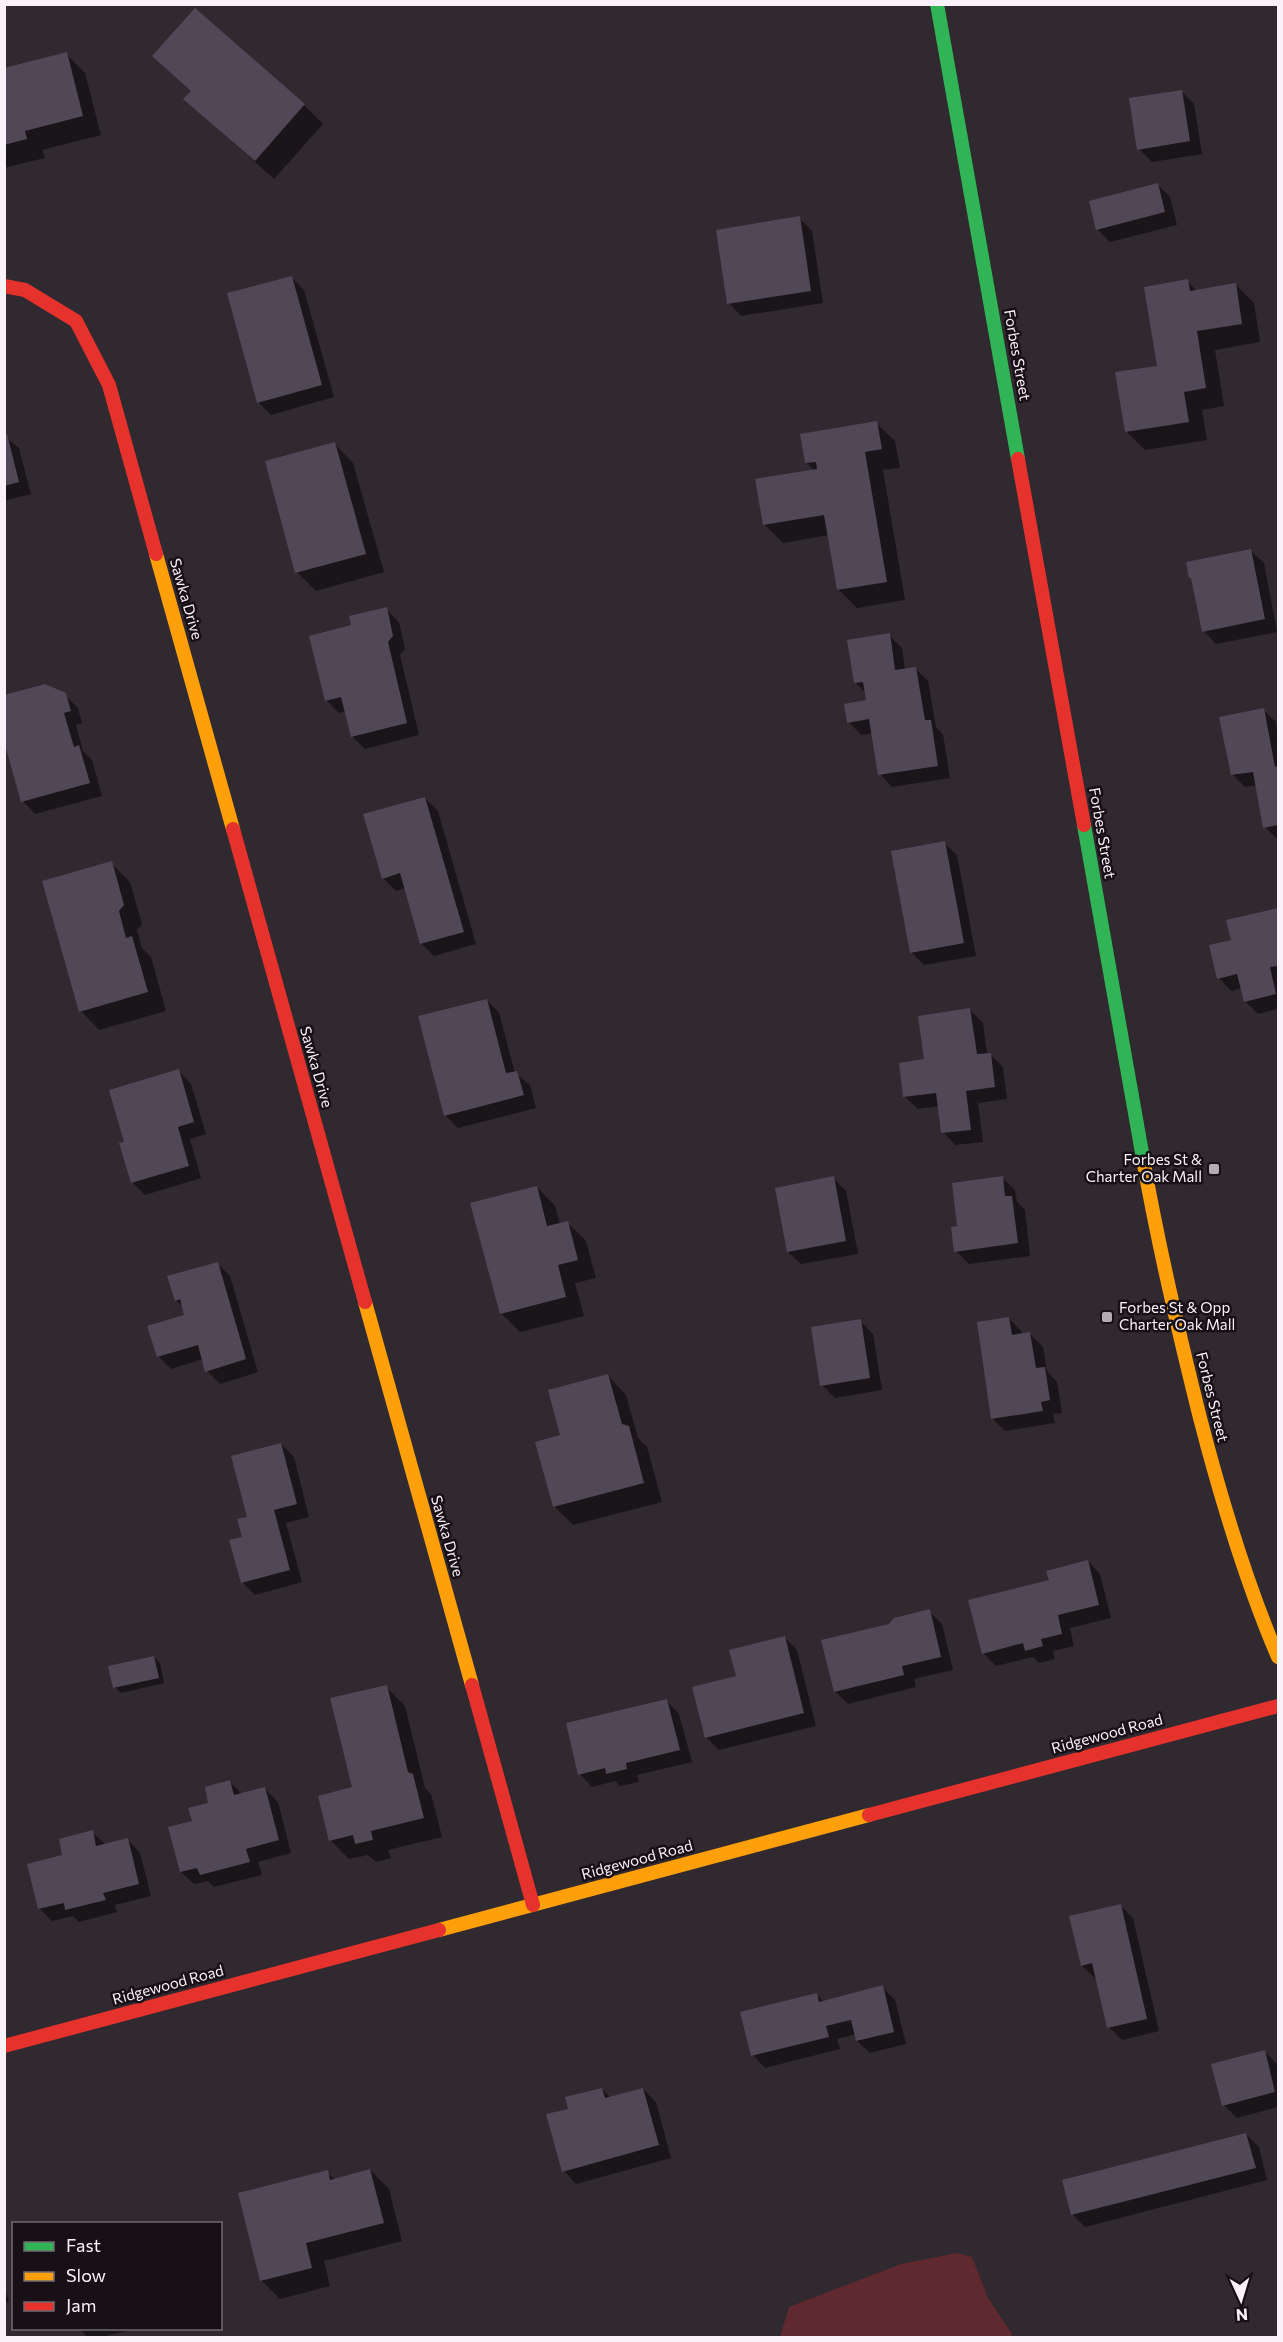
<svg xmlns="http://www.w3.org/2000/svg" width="1283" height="2342" viewBox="0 0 1283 2342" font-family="Commissioner,sans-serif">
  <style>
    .green { fill: #60292f }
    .shadow { fill: #0007 }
    .building { fill: #514857 }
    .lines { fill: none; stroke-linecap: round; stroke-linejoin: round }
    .fast { stroke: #30b455; stroke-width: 14 }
    .slow { stroke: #ff9f0a; stroke-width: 14 }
    .jam { stroke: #e5322d; stroke-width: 14 }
    .poi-dot { fill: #b3acb2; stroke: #171117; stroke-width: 2 }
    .labels { text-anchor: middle; stroke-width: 5; stroke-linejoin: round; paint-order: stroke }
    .street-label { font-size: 15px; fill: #faf2f9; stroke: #171117 }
    .poi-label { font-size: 15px; fill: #faf2f9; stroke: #171117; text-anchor: end }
  </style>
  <rect width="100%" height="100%" fill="#30292f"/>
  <polygon class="green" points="957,2253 972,2257 988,2298 1012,2334 1010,2337 780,2337 789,2307 901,2264"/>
  <g class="shadow">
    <polygon points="66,54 85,73 101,135 42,150 45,158 4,168 4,70"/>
    <polygon points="1181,91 1194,104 1202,154 1152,162 1139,149"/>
    <polygon points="185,99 304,105 323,124 274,179"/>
    <polygon points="1158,185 1170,197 1177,225 1110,242 1097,229"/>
    <polygon points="799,218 812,231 823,303 741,316 729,303"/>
    <polygon points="291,277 304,290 334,397 271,415 258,402"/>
    <polygon points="1187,281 1197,291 1236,285 1254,303 1260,342 1215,350 1224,406 1202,410 1207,440 1145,450 1126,431 1159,367"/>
    <polygon points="876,423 895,441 900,468 883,470 905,600 857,608 838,589 829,535 783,543 764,524 815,471 806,462"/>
    <polygon points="4,436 19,448 31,494 4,501"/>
    <polygon points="335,444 353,463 384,572 316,591 297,572"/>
    <polygon points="1251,551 1264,563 1277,632 1216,644 1204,631"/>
    <polygon points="386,609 399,622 405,649 400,655 419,735 365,749 352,736 346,711 339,713 326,700 353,627"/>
    <polygon points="889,635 902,648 905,670 915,668 928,681 936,727 943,734 950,778 892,787 880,774 873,733 861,735 849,722 868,701 867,694 855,682"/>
    <polygon points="65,695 78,708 82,723 76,725 83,751 92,760 102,796 35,814 23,801"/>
    <polygon points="1263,710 1276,722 1278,736 1278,840 1265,827 1257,785 1245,787 1232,774"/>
    <polygon points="425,798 438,811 476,944 434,956 421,943 405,888 396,891 383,878"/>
    <polygon points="944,843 957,855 976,956 924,965 911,952"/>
    <polygon points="111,863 130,882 142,924 137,930 142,948 151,957 166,1011 99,1030 81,1011"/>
    <polygon points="1278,910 1278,1009 1258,1014 1245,1001 1242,988 1231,991 1219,978 1232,941 1228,922"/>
    <polygon points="487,1000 499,1013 515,1073 530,1085 536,1108 458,1128 445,1115"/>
    <polygon points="970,1010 983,1023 987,1054 990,1054 1003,1067 1007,1099 978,1103 983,1142 955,1145 943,1132 939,1106 918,1109 905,1097 925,1061"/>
    <polygon points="179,1071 191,1084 206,1134 190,1139 201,1178 145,1195 132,1182 126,1143"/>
    <polygon points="833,1178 846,1191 858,1254 801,1264 788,1252"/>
    <polygon points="1002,1178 1015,1190 1017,1202 1025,1210 1030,1256 969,1264 956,1251 959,1227"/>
    <polygon points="537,1187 555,1206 560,1224 567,1222 586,1241 596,1278 575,1283 584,1316 520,1332 501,1313"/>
    <polygon points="217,1263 230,1276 258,1372 220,1384 207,1371 203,1359 171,1369 158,1356 186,1316 183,1307 176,1300"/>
    <polygon points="1009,1318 1021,1331 1022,1335 1030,1334 1043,1347 1047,1371 1057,1382 1062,1413 1053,1414 1055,1423 1005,1431 992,1418"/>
    <polygon points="860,1321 873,1334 882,1390 835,1398 822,1385"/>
    <polygon points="608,1376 626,1395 638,1438 647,1447 662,1502 573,1525 554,1506 562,1436"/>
    <polygon points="281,1444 294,1457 309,1517 286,1523 302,1582 255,1595 242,1582 243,1538 249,1518"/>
    <polygon points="1088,1561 1100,1574 1111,1618 1070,1628 1074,1646 1053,1651 1055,1659 1039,1663 1033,1657 996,1666 983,1653"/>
    <polygon points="929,1611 942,1624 953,1670 914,1679 916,1687 848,1704 835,1691 890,1625"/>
    <polygon points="785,1638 797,1650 816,1726 719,1750 706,1737"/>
    <polygon points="154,1657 160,1663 164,1683 121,1693 115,1687"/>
    <polygon points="386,1687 405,1706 425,1788 431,1794 442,1837 388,1850 391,1858 376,1862 368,1855 349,1859 330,1840 354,1788"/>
    <polygon points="667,1701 679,1714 692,1762 637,1775 639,1782 620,1786 615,1781 592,1787 580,1774"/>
    <polygon points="230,1782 242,1794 265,1789 278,1802 291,1853 258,1862 262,1875 214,1887 208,1881 194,1884 181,1872 194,1822"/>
    <polygon points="92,1832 106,1845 128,1840 140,1853 151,1896 115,1905 117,1912 79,1922 73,1916 52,1921 40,1909 64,1856"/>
    <polygon points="1120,1905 1133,1918 1159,2031 1122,2040 1109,2027 1097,1978 1095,1978 1082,1966"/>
    <polygon points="882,1987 895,2000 906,2044 870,2053 857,2041 856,2034 837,2039 840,2049 765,2068 753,2055 816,1994 824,2002"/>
    <polygon points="1265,2052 1277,2064 1278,2107 1237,2118 1224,2105"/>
    <polygon points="602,2089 611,2098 643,2089 656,2102 671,2158 576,2184 564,2171 570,2110"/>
    <polygon points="1246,2134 1259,2147 1267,2180 1085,2227 1073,2215 1064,2181"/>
    <polygon points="370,2170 389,2189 402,2241 324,2261 330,2286 280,2299 261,2280 327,2172 335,2180"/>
    <polygon points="4,2285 9,2302 4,2303"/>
    <polygon points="79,2328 138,2328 98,2338 88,2338"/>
  </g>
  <g class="building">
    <polygon points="195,8 305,104 255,161 183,99 191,91 152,56"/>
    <polygon points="67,52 83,116 25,131 27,139 4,145 4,68"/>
    <polygon points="1182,90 1190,141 1137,150 1129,98"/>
    <polygon points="1158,183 1165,212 1096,230 1089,201"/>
    <polygon points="800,216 811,291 727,304 716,230"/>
    <polygon points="292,276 322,385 257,403 227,293"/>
    <polygon points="1188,279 1190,291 1236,283 1242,324 1197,331 1206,388 1184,392 1189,422 1125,432 1115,372 1157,366 1144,287"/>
    <polygon points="877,421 882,449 865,452 887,582 837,590 824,515 763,525 755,479 817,469 816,462 805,463 800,434"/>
    <polygon points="7,434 19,482 4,486 4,435"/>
    <polygon points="335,442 366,554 295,573 265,461"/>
    <polygon points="1251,549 1265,619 1202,632 1191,578 1189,578 1186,562"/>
    <polygon points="387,607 393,636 388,642 407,723 351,737 341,697 325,701 309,636 351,625 349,616"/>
    <polygon points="890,633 895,670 916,667 925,720 931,720 938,766 878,775 869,719 847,723 844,704 866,700 863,682 854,683 847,640"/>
    <polygon points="45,684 66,693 71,711 64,713 74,747 79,745 90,783 21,802 4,741 4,695"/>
    <polygon points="1264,708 1275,767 1278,766 1278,825 1263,828 1253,772 1231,775 1219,717"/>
    <polygon points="425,797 464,932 420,944 400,873 382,879 363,814"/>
    <polygon points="945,841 964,943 910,953 891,851"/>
    <polygon points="112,861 124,905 119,911 126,938 132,936 148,992 79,1012 42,881"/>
    <polygon points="1278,908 1278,966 1270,967 1276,994 1244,1002 1237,974 1217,979 1209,945 1231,940 1226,920"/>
    <polygon points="487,999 506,1073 517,1071 524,1095 444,1116 418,1016"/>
    <polygon points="970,1008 977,1054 991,1053 995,1087 966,1091 971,1130 941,1133 936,1093 903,1097 899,1063 924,1059 918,1016"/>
    <polygon points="179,1069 194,1122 178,1127 189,1166 131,1183 119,1143 124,1142 109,1090"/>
    <polygon points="834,1176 846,1241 787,1252 775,1188"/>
    <polygon points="1003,1176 1005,1196 1012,1196 1018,1243 954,1252 951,1227 957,1226 952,1183"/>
    <polygon points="537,1186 547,1226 568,1221 578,1260 558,1265 566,1297 500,1314 470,1203"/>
    <polygon points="218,1262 246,1359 205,1372 198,1345 157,1357 147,1326 184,1315 180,1299 175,1301 167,1276"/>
    <polygon points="1009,1317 1012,1335 1030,1332 1036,1368 1045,1367 1050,1400 1041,1402 1043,1411 991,1419 977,1322"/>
    <polygon points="861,1319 870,1378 820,1386 811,1327"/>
    <polygon points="608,1374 622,1424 629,1426 644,1483 553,1507 535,1442 560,1435 548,1390"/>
    <polygon points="281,1443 297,1504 274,1510 290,1570 241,1583 229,1540 242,1537 237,1519 247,1517 231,1456"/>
    <polygon points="1088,1560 1099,1605 1058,1615 1062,1634 1041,1639 1043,1646 1025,1651 1023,1643 982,1654 968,1600 1049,1580 1046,1571"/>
    <polygon points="930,1609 941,1657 902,1666 904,1675 834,1692 821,1640 889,1624 894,1618"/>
    <polygon points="785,1636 804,1713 705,1738 692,1687 736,1676 729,1650"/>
    <polygon points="154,1656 159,1678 113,1688 108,1666"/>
    <polygon points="387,1685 408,1772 413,1774 424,1818 371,1831 373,1840 355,1844 353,1835 329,1841 318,1796 352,1787 330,1698"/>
    <polygon points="667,1699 680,1750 626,1763 627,1769 606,1774 605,1768 578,1775 566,1723"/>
    <polygon points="230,1780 234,1795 265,1787 279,1840 246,1849 250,1862 200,1875 197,1868 180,1872 168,1827 192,1821 188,1808 208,1803 205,1787"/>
    <polygon points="93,1830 96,1846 128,1838 139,1884 103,1893 106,1900 65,1910 64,1903 38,1909 27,1864 62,1855 59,1839"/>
    <polygon points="1121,1904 1147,2019 1107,2028 1092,1963 1081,1966 1069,1916"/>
    <polygon points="883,1985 894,2032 856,2041 851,2020 826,2026 829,2037 751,2056 740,2012 817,1993 819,2002"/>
    <polygon points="1265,2050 1275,2092 1222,2106 1211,2064"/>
    <polygon points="602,2088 605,2098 643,2088 659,2145 562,2172 546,2114 568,2109 565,2097"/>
    <polygon points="1246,2133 1256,2168 1071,2215 1062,2180"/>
    <polygon points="370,2169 384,2223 306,2243 312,2268 260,2281 238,2193 328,2170 330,2180"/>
  </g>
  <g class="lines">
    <g class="fast">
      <polyline points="937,4 1018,459"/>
      <polyline points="1084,825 1144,1164"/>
    </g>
    <g class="slow">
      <polyline points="156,554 233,829"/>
      <path d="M1144,1164C1159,1249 1179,1334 1200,1418C1221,1499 1245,1580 1278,1657"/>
      <polyline points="365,1302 472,1685"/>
      <polyline points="439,1930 869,1815"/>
    </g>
    <g class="jam">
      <polyline points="4,286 25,290 76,321 109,385 156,554"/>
      <polyline points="1018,459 1084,825"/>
      <polyline points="233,829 365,1302"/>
      <polyline points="472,1685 533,1905"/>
      <polyline points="869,1815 1278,1706"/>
      <polyline points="4,2046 439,1930"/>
    </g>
  </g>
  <g class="poi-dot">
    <rect x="1208" y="1163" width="12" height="12" rx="3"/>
    <rect x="1101" y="1311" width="12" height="12" rx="3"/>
  </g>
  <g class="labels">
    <g class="street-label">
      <text transform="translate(1017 355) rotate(80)" y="5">Forbes Street</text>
      <text transform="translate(186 599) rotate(74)" y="5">Sawka Drive</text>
      <text transform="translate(1102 833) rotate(80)" y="5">Forbes Street</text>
      <text transform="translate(316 1067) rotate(74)" y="5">Sawka Drive</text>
      <text transform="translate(1212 1397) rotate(76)" y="5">Forbes Street</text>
      <text transform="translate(447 1536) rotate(74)" y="5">Sawka Drive</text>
      <text transform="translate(1107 1734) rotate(-15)" y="5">Ridgewood Road</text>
      <text transform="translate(637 1860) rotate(-15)" y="5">Ridgewood Road</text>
      <text transform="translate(168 1985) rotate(-15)" y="5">Ridgewood Road</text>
    </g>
    <g class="poi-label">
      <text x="1202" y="1165">Forbes St &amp;<tspan x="1202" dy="17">Charter Oak Mall</tspan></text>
      <text x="1119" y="1313" text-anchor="start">Forbes St &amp; Opp<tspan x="1119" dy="17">Charter Oak Mall</tspan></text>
    </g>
  </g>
  <rect width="1283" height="2342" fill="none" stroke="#faf2f9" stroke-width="12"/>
  <rect x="12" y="2222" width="210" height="108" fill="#171117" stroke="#726b71" stroke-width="1.5"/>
  <rect x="24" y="2242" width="30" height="9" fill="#30b455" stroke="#726b71" stroke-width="1.5"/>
  <text x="66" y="2252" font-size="18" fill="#faf2f9">Fast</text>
  <rect x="24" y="2272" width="30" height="9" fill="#ff9f0a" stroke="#726b71" stroke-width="1.5"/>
  <text x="66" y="2282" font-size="18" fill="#faf2f9">Slow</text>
  <rect x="24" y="2302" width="30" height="9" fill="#e5322d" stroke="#726b71" stroke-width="1.5"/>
  <text x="66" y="2312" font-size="18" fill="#faf2f9">Jam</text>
  <g transform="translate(1241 2300) rotate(176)" stroke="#171117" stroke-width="4.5" paint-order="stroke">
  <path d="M0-4.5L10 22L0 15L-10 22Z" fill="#faf2f9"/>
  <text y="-9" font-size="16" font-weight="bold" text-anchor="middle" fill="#faf2f9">N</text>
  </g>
</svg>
